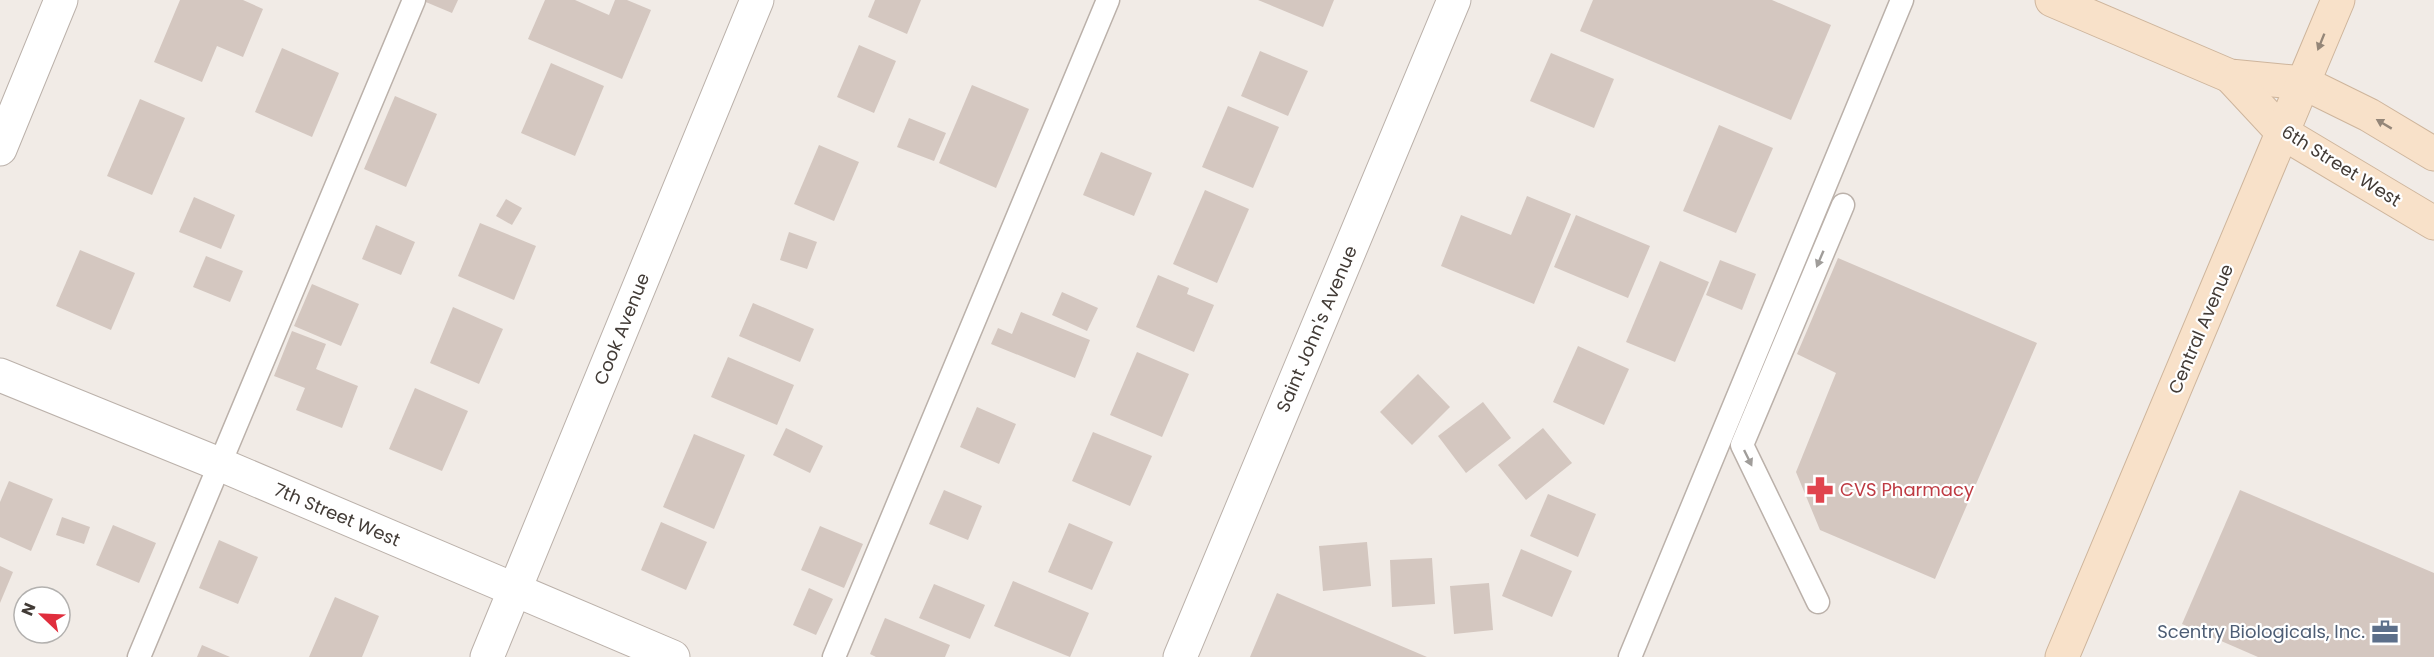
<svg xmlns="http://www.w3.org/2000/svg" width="2434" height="657" viewBox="0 0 2434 657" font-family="Poppins,sans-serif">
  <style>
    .building { fill: #d4c7c0 }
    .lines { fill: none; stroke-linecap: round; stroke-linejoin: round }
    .lane-casing { stroke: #bbb1aa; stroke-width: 25 }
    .street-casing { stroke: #bbb1aa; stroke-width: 35 }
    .secondary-casing { stroke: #ceb59c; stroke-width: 35 }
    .lane { stroke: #fff; stroke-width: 22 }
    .street { stroke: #fff; stroke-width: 33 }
    .secondary { stroke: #f8e1c9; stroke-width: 33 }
    .oneway { fill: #948678 }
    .oneway2 { fill: #a09d9a }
    .labels { text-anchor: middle; stroke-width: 4.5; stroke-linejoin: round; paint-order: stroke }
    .street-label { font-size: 18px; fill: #423b36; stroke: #fff }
    .health-label { font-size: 18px; fill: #be3a42; stroke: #fff; text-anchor: start }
    .service-label { font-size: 18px; fill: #4e5e75; stroke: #fff; text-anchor: end }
  </style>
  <rect width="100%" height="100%" fill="#f1ebe6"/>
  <g class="building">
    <polygon points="180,0 243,0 263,9 243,57 217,46 202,82 154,62"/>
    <polygon points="421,0 458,0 452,13"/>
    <polygon points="545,0 575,0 609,15 615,0 627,0 651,10 622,79 528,39"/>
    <polygon points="875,0 921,0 907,34 868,17"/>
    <polygon points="1258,0 1334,0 1323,27"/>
    <polygon points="1593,0 1772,0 1831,25 1791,120 1580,31"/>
    <polygon points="859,45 896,61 874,113 837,97"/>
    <polygon points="282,48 339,73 312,137 255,112"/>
    <polygon points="1260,51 1308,71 1288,116 1241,96"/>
    <polygon points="1551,53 1614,79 1594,128 1530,101"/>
    <polygon points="551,63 604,86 575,156 521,133"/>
    <polygon points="972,85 1029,109 996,188 939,163"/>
    <polygon points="395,96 437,114 406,187 364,169"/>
    <polygon points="140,99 185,118 152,195 107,176"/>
    <polygon points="1228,106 1279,127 1253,188 1202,167"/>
    <polygon points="909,118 946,133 934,161 897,147"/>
    <polygon points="1719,125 1773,148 1736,233 1683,211"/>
    <polygon points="819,145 859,162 834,221 794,204"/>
    <polygon points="1101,152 1152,173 1134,216 1083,195"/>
    <polygon points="1205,190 1249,209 1217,283 1173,264"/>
    <polygon points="1527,196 1571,214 1534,304 1441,266 1461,215 1511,235"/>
    <polygon points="194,197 235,215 221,249 179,232"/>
    <polygon points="506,199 522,208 512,225 496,216"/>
    <polygon points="1576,215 1650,246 1628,298 1554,267"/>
    <polygon points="480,223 536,246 514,300 458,276"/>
    <polygon points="376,225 415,242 401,275 362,259"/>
    <polygon points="789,232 817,242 807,269 780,260"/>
    <polygon points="80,250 135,273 111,330 56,306"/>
    <polygon points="206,256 243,271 230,302 193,287"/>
    <polygon points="1838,258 2037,343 1935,579 1820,530 1796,472 1836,373 1797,354"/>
    <polygon points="1720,260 1756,274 1742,310 1706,295"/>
    <polygon points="1660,261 1709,282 1675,362 1626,342"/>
    <polygon points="1158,275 1189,288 1187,294 1214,305 1194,352 1136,327"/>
    <polygon points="312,284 359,304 341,346 294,326"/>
    <polygon points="1062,292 1098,308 1087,331 1052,315"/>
    <polygon points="753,303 814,329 800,362 739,336"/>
    <polygon points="453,307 503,329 479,384 430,363"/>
    <polygon points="1021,312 1090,340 1075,378 991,344 998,328 1012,334"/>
    <polygon points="292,331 326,344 316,369 358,386 342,428 296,410 305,388 274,376"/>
    <polygon points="1578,346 1629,369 1604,425 1553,402"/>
    <polygon points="1137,352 1189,374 1162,437 1110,415"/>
    <polygon points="728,357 794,385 777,425 711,397"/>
    <polygon points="1418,374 1450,407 1412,445 1380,412"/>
    <polygon points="415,388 468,411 442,471 389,449"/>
    <polygon points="1483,402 1511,438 1466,473 1438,436"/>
    <polygon points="977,407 1016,424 999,464 960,447"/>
    <polygon points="786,428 823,446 810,473 773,455"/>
    <polygon points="1543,428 1572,463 1526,500 1498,465"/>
    <polygon points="1093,432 1152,456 1130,506 1072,481"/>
    <polygon points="694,434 745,455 714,529 663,507"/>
    <polygon points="9,481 53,499 31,551 0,537 0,502"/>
    <polygon points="944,490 982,506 968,540 929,524"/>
    <polygon points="2240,490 2434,573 2434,657 2258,657 2182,624"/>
    <polygon points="1548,494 1596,514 1578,557 1530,536"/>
    <polygon points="62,517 90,527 84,544 56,535"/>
    <polygon points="661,522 707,542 686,590 641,570"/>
    <polygon points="1069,523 1113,542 1092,590 1048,572"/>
    <polygon points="113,525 156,543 139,583 96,565"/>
    <polygon points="820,526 863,544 844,588 801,570"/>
    <polygon points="219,540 258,557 238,604 199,588"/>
    <polygon points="1367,542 1371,586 1323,591 1319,546"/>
    <polygon points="1521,549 1572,571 1552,617 1502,596"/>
    <polygon points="1432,558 1435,604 1392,607 1390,560"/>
    <polygon points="0,566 13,572 0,603"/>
    <polygon points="1013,581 1089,613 1070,657 994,626"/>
    <polygon points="1489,583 1493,630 1454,634 1450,586"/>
    <polygon points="934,584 985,605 970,639 919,618"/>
    <polygon points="809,588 833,599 816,635 793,625"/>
    <polygon points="1277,593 1427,657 1250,657"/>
    <polygon points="335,597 379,616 362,657 309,657"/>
    <polygon points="885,618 950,645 945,657 876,657 870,654"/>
    <polygon points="202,645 230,657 197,657"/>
  </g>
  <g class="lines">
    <defs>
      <g id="lane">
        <polyline points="1818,602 1742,445 1843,205"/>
        <polyline points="139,657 414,0"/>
        <polyline points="834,657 1108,0"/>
        <polyline points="1630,657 1902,0"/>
      </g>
      <g id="street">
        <polyline points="0,149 61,0"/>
        <polyline points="0,375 219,464 673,657"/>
        <polyline points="487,657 757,0"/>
        <polyline points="1180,657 1454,0"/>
      </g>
      <g id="secondary">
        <polyline points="2052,0 2230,76 2304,83 2369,115 2434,154"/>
        <polyline points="2230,76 2283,133 2434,223"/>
        <polyline points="2062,657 2338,0"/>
      </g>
    </defs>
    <use href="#lane" class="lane-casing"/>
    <use href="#street" class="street-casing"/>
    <use href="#secondary" class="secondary-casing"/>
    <use href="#lane" class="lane"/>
    <use href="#street" class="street"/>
    <use href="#secondary" class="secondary"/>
  </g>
  <defs><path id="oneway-solid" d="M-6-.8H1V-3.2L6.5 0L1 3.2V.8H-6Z" transform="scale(1.5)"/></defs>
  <g class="oneway">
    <use href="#oneway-solid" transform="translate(2321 42) rotate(112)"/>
    <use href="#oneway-solid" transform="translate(2384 124) rotate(-149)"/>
  </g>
  <g class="oneway2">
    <use href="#oneway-solid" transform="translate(1820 259) rotate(113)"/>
    <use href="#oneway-solid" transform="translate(1748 458) rotate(64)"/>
  </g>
  <defs>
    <symbol id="pharmacy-bare" viewBox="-9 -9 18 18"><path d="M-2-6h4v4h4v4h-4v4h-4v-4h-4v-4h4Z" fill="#e0444e" stroke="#fff" stroke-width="2.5" paint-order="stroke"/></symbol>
    <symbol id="office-bare" viewBox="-9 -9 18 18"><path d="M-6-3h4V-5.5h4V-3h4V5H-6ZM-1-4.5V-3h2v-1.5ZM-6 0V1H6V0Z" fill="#5c6f8a" stroke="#fff" stroke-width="2.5" paint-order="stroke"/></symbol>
  </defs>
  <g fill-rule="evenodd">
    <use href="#pharmacy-bare" x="1801" y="471" width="38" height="38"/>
    <use href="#office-bare" x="2366" y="613" width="38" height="38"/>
  </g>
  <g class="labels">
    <g class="street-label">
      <text transform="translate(2341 166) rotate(32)" y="6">6th Street West</text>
      <text transform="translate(622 329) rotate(-68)" y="6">Cook Avenue</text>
      <text transform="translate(1317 329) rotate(-67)" y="6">Saint John's Avenue</text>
      <text transform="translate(2201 329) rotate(-67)" y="6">Central Avenue</text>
      <text transform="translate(337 515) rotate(23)" y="6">7th Street West</text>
    </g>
    <g class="health-label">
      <text x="1840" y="496">CVS Pharmacy</text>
    </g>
    <g class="service-label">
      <text x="2365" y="638">Scentry Biologicals, Inc.</text>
    </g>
  </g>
  <g transform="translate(42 615) rotate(293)"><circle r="28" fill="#ffffff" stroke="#b3b1af" stroke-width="1.5"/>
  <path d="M0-4.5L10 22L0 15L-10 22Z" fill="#e02e3d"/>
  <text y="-9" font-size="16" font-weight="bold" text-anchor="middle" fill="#423b36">N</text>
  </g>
</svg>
